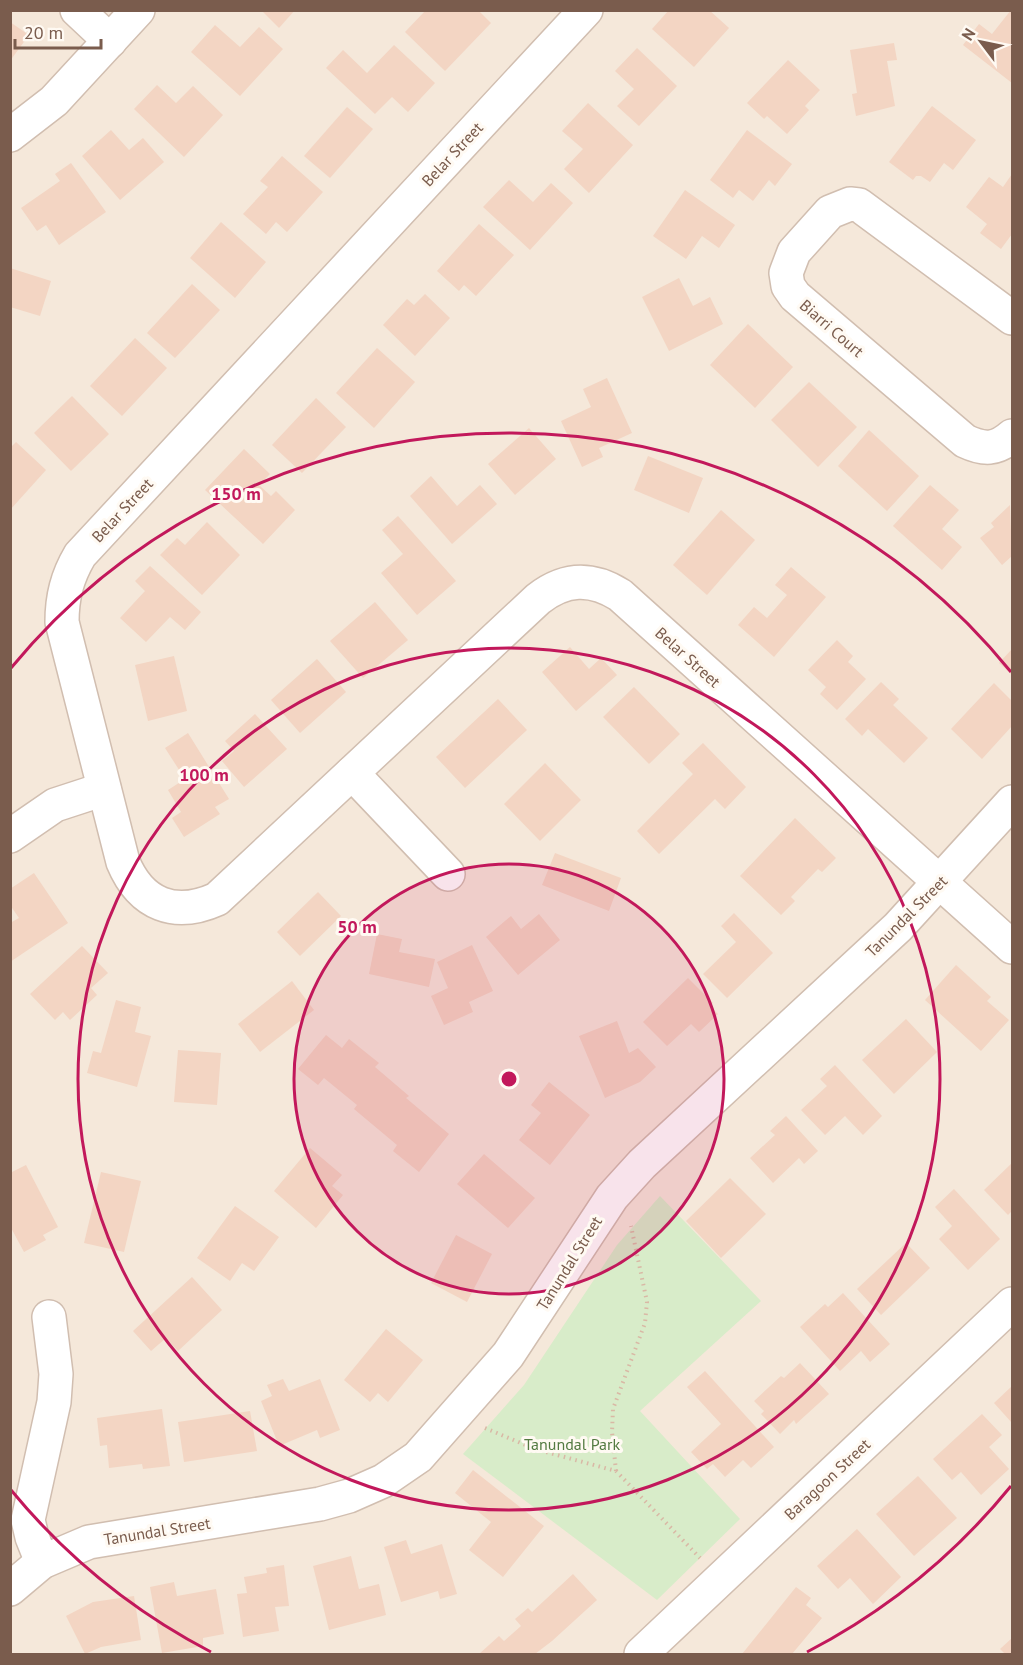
<svg xmlns="http://www.w3.org/2000/svg" width="1023" height="1665" viewBox="0 0 1023 1665" font-family="'PT Sans',sans-serif">
  <style>
    .residential { fill: #f5e8da }
    .green { fill: #d8ecc9 }
    .building { fill: #f3d5c3 }
    .lines { fill: none; stroke-linecap: round; stroke-linejoin: round }
    .minor-casing { stroke: #d1beb0; stroke-width: 36 }
    .path { stroke: #d9b8a5; stroke-width: 4; stroke-dasharray: 1.5 4.5; stroke-linecap: butt }
    .minor { stroke: #fff; stroke-width: 33 }
    .ring { fill: none; stroke: #c2185b; stroke-width: 3 }
    .labels { text-anchor: middle; stroke-width: 6; stroke-linejoin: round; paint-order: stroke }
    .street-label { font-size: 16px; fill: #7a5c4d; stroke: #fffaf3 }
    .park-label { font-size: 16px; fill: #537a41; stroke: #fffaf3 }
    .centre { fill: #c2185b; stroke: #fffaf3; stroke-width: 3 }
    .ring-label { font-size: 18px; text-anchor: middle; font-weight: bold; fill: #c2185b; stroke: #fffaf3; stroke-width: 6; stroke-linejoin: round; paint-order: stroke }
  </style>
  <rect width="100%" height="100%" fill="#fdf6ec"/>
  <rect class="residential" x="11" y="11" width="1001" height="1643"/>
  <polygon class="green" points="660,1196 761,1301 640,1411 740,1519 657,1600 463,1454 524,1385 617,1245"/>
  <g class="building">
    <polygon points="261,10 295,10 279,28"/>
    <polygon points="426,10 478,10 491,23 445,71 405,32"/>
    <polygon points="669,10 709,10 729,28 694,67 652,29"/>
    <polygon points="1011,10 1012,10 1012,83 963,45 979,24 992,34"/>
    <polygon points="10,22 29,35 10,61"/>
    <polygon points="215,25 240,47 259,27 283,49 240,96 191,52"/>
    <polygon points="894,43 897,60 887,61 895,106 856,116 852,94 857,93 850,50"/>
    <polygon points="394,45 435,83 408,112 392,97 375,114 326,68 343,50 367,73"/>
    <polygon points="637,48 677,86 639,126 617,106 634,89 615,71"/>
    <polygon points="788,60 820,90 805,106 809,110 787,134 767,116 764,119 747,103"/>
    <polygon points="157,85 176,103 193,86 223,115 184,157 134,109"/>
    <polygon points="588,103 633,145 589,193 564,169 583,149 562,131"/>
    <polygon points="932,106 976,140 953,170 944,163 930,182 921,176 916,176 913,180 889,162"/>
    <polygon points="347,107 373,129 330,178 304,156"/>
    <polygon points="111,130 129,150 143,138 164,162 120,200 82,156"/>
    <polygon points="747,130 792,164 775,186 769,180 753,201 739,190 733,198 710,180"/>
    <polygon points="282,156 323,192 287,232 276,222 266,234 243,214 268,187 260,181"/>
    <polygon points="71,163 106,212 59,245 46,225 37,231 21,208 60,181 55,174"/>
    <polygon points="1012,174 1012,234 1001,249 980,233 987,224 966,207 989,177 1003,187"/>
    <polygon points="509,180 533,202 551,183 573,203 530,250 483,207"/>
    <polygon points="685,190 735,225 719,248 702,236 686,259 653,236"/>
    <polygon points="221,222 266,262 235,298 190,258"/>
    <polygon points="479,224 514,255 476,296 464,285 459,291 437,271"/>
    <polygon points="10,268 51,281 40,316 10,307"/>
    <polygon points="679,278 693,306 710,297 723,324 669,351 642,297"/>
    <polygon points="192,284 220,310 175,358 147,333"/>
    <polygon points="425,294 450,318 415,356 383,325 407,299 414,305"/>
    <polygon points="748,324 793,367 755,408 710,365"/>
    <polygon points="135,338 167,368 122,416 90,386"/>
    <polygon points="377,348 415,382 374,428 336,393"/>
    <polygon points="607,378 632,433 599,448 603,457 582,467 561,421 591,407 583,389"/>
    <polygon points="809,382 857,427 818,467 771,420"/>
    <polygon points="72,396 109,434 71,471 34,433"/>
    <polygon points="316,398 346,427 302,473 272,445"/>
    <polygon points="529,428 556,459 515,495 488,464"/>
    <polygon points="869,430 919,476 887,511 838,466"/>
    <polygon points="16,442 46,470 10,510 10,448"/>
    <polygon points="244,449 270,474 259,485 271,496 276,491 295,510 263,544 205,490"/>
    <polygon points="648,456 703,478 689,513 634,490"/>
    <polygon points="431,476 457,506 480,485 497,504 452,544 410,496"/>
    <polygon points="930,485 959,510 942,529 962,547 942,570 893,526"/>
    <polygon points="1010,505 1012,556 1002,565 980,538 994,527 991,523"/>
    <polygon points="721,510 755,540 707,595 673,565"/>
    <polygon points="398,516 456,581 417,615 381,573 403,554 382,530"/>
    <polygon points="207,522 240,555 202,595 160,555 177,538 185,545"/>
    <polygon points="150,566 201,612 185,630 170,617 146,642 120,618 145,591 135,581"/>
    <polygon points="791,567 826,597 774,657 738,625 754,607 767,618 787,595 775,585"/>
    <polygon points="375,602 408,640 363,678 330,641"/>
    <polygon points="837,640 853,656 848,662 866,679 837,710 820,694 826,687 808,670"/>
    <polygon points="570,647 589,669 601,658 617,675 576,711 542,672"/>
    <polygon points="1012,649 1012,675 999,663"/>
    <polygon points="174,656 187,711 148,721 135,665"/>
    <polygon points="317,659 346,692 300,733 271,700"/>
    <polygon points="881,682 899,699 893,705 928,738 904,763 868,729 862,736 845,719"/>
    <polygon points="994,683 1012,701 1012,726 982,759 951,729"/>
    <polygon points="634,687 680,734 649,764 603,717"/>
    <polygon points="498,699 527,730 465,788 436,757"/>
    <polygon points="255,714 287,749 244,787 222,761 234,751 225,741"/>
    <polygon points="188,733 229,799 215,807 220,814 184,837 172,818 181,812 168,790 185,779 165,748"/>
    <polygon points="703,743 746,787 725,809 715,799 659,854 637,831 693,774 682,763"/>
    <polygon points="545,763 581,800 540,841 504,804"/>
    <polygon points="795,818 836,858 822,872 818,869 791,897 795,901 781,915 740,876"/>
    <polygon points="555,853 621,878 609,911 542,885"/>
    <polygon points="34,873 68,923 10,962 10,923 19,918 10,905 10,889"/>
    <polygon points="318,892 341,916 300,956 277,932"/>
    <polygon points="734,913 773,953 727,998 703,974 736,942 721,926"/>
    <polygon points="539,914 560,940 518,975 486,937 511,916 521,929"/>
    <polygon points="377,934 402,939 399,952 435,959 429,987 369,974"/>
    <polygon points="472,945 493,991 469,1002 473,1012 444,1025 431,996 448,988 437,962"/>
    <polygon points="82,946 108,973 91,988 97,995 70,1020 63,1012 55,1020 30,994"/>
    <polygon points="956,965 991,997 987,1001 1009,1020 981,1051 925,1000"/>
    <polygon points="688,978 713,1003 710,1006 718,1014 699,1032 691,1024 667,1046 643,1022"/>
    <polygon points="292,981 314,1010 260,1052 238,1024"/>
    <polygon points="116,1000 141,1007 135,1032 151,1036 137,1087 87,1073 93,1051 101,1053"/>
    <polygon points="906,1019 937,1052 894,1094 862,1060"/>
    <polygon points="617,1021 629,1053 638,1048 656,1067 640,1082 605,1098 579,1036"/>
    <polygon points="326,1035 342,1048 349,1039 379,1063 375,1067 409,1096 406,1098 449,1134 419,1172 393,1151 397,1145 354,1109 357,1105 324,1078 318,1085 298,1069"/>
    <polygon points="178,1050 221,1053 217,1105 174,1102"/>
    <polygon points="835,1065 882,1116 863,1135 845,1116 825,1135 801,1110 827,1086 820,1079"/>
    <polygon points="549,1082 590,1115 550,1165 519,1140 541,1113 531,1105"/>
    <polygon points="786,1116 818,1151 804,1164 799,1158 773,1183 750,1158 775,1135 770,1131"/>
    <polygon points="310,1148 342,1175 332,1186 343,1195 316,1228 274,1191"/>
    <polygon points="484,1154 535,1198 508,1228 457,1184"/>
    <polygon points="1012,1163 1012,1211 1008,1215 984,1190"/>
    <polygon points="26,1165 58,1227 43,1235 46,1240 24,1252 10,1226 10,1173"/>
    <polygon points="101,1172 141,1181 124,1252 84,1243"/>
    <polygon points="730,1178 766,1214 721,1258 686,1221"/>
    <polygon points="954,1189 1000,1239 968,1270 939,1239 952,1226 935,1207"/>
    <polygon points="235,1206 279,1237 254,1271 242,1263 230,1281 197,1258"/>
    <polygon points="456,1235 492,1254 467,1302 431,1283"/>
    <polygon points="906,1243 930,1268 881,1315 857,1289"/>
    <polygon points="192,1277 222,1310 178,1351 166,1338 151,1351 133,1331"/>
    <polygon points="843,1293 890,1344 870,1362 861,1351 840,1371 800,1327 825,1304 828,1307"/>
    <polygon points="386,1329 423,1360 388,1402 378,1393 370,1402 344,1380"/>
    <polygon points="800,1363 829,1394 796,1424 794,1420 780,1434 761,1414 764,1411 754,1401 781,1376 784,1378"/>
    <polygon points="705,1371 774,1447 751,1468 743,1460 725,1477 713,1464 707,1469 691,1452 721,1424 687,1387"/>
    <polygon points="283,1379 289,1391 320,1379 340,1430 320,1438 317,1430 279,1446 261,1401 272,1396 267,1385"/>
    <polygon points="1012,1386 1012,1423 994,1403"/>
    <polygon points="162,1409 170,1466 143,1469 142,1464 109,1468 107,1445 100,1446 97,1418"/>
    <polygon points="250,1411 257,1451 184,1462 178,1422"/>
    <polygon points="982,1414 1002,1435 989,1447 1009,1469 981,1495 961,1472 952,1480 933,1459"/>
    <polygon points="473,1470 544,1526 503,1577 469,1550 491,1522 455,1493"/>
    <polygon points="918,1476 957,1518 914,1556 876,1514"/>
    <polygon points="857,1529 901,1577 873,1604 850,1578 838,1589 817,1566"/>
    <polygon points="406,1540 411,1554 442,1544 457,1594 440,1599 438,1591 401,1602 384,1547"/>
    <polygon points="351,1556 359,1589 379,1584 386,1615 329,1630 313,1566"/>
    <polygon points="284,1565 289,1606 275,1607 279,1631 243,1637 237,1594 247,1593 244,1577 267,1573 266,1568"/>
    <polygon points="573,1574 597,1600 552,1641 535,1654 479,1654 499,1636 504,1641 521,1626 515,1619 528,1608 532,1612"/>
    <polygon points="174,1582 177,1596 216,1589 224,1634 203,1638 203,1646 162,1653 150,1587"/>
    <polygon points="796,1587 811,1598 806,1605 822,1618 792,1654 742,1654"/>
    <polygon points="134,1596 141,1640 101,1647 85,1654 66,1616 93,1602"/>
    <polygon points="1012,1638 1012,1654 1005,1654 1000,1649"/>
  </g>
  <g class="lines">
    <defs>
      <g id="minor">
        <polyline points="77,10 110,41"/>
        <path d="M586,10L80,555C67,577 62,597 62,622L123,862C141,905 175,918 217,899L538,599C565,578 591,577 620,595L1012,947"/>
        <polyline points="10,135 54,101 138,10"/>
        <path d="M1012,318L859,205L850,204L830,212L794,252L786,273L788,286L795,296L965,441C984,450 996,450 1012,436"/>
        <polyline points="352,773 448,874"/>
        <polyline points="10,836 55,805 104,789"/>
        <polyline points="42,1562 32,1537 28,1520 54,1402 56,1374 49,1317"/>
        <polyline points="10,1589 42,1562 89,1542 320,1504 349,1496 383,1481 418,1457 508,1355 612,1197 642,1164 898,927 1012,802"/>
        <polyline points="641,1654 1012,1304"/>
      </g>
    </defs>
    <use href="#minor" class="minor-casing"/>
    <g class="path">
      <polyline points="485,1428 535,1449 616,1471 700,1558"/>
      <polyline points="616,1471 612,1432 613,1409 645,1323 647,1302 631,1226"/>
    </g>
    <use href="#minor" class="minor"/>
  </g>
  <circle cx="509" cy="1079" r="215" fill="#c2185b" fill-opacity=".12"/>
  <g class="ring">
    <circle cx="509" cy="1079" r="215"/>
    <circle cx="509" cy="1079" r="431"/>
    <path d="M1011 1486A646 646 0 0 1 807 1652M211 1652A646 646 0 0 1 11 1490M11 668A646 646 0 0 1 1011 672"/>
  </g>
  <g class="labels">
    <g class="street-label">
      <text transform="translate(452 154) rotate(-47)" y="6">Belar Street</text>
      <text transform="translate(832 328) rotate(41)" y="6">Biarri Court</text>
      <text transform="translate(122 510) rotate(-47)" y="6">Belar Street</text>
      <text transform="translate(688 657) rotate(42)" y="6">Belar Street</text>
      <text transform="translate(906 916) rotate(-45)" y="6">Tanundal Street</text>
      <text transform="translate(569 1263) rotate(-58)" y="6">Tanundal Street</text>
      <text transform="translate(827 1479) rotate(-43)" y="6">Baragoon Street</text>
      <text transform="translate(157 1531) rotate(-9)" y="6">Tanundal Street</text>
    </g>
    <g class="park-label">
      <text x="572" y="1450">Tanundal Park</text>
    </g>
  </g>
  <circle cx="509" cy="1079" r="9" class="centre"/>
  <g class="ring-label">
    <text x="236" y="500">150 m</text>
    <text x="204" y="781">100 m</text>
    <text x="357" y="933">50 m</text>
  </g>
  <rect width="1023" height="1665" fill="none" stroke="#7a5c4d" stroke-width="24"/>
  <g transform="translate(981 42) rotate(302)" stroke="#fffaf3" stroke-width="4.5" paint-order="stroke">
  <path d="M0-4.5L10 22L0 15L-10 22Z" fill="#7a5c4d"/>
  <text y="-9" font-size="16" font-weight="bold" text-anchor="middle" fill="#7a5c4d">N</text>
  </g>
  <path d="M15 39v9h86v-9" fill="none" stroke="#7a5c4d" stroke-width="3"/>
  <text x="24" y="39" font-size="18" fill="#7a5c4d" stroke="#fffaf3" stroke-width="4.5" paint-order="stroke">20 m</text>
</svg>
